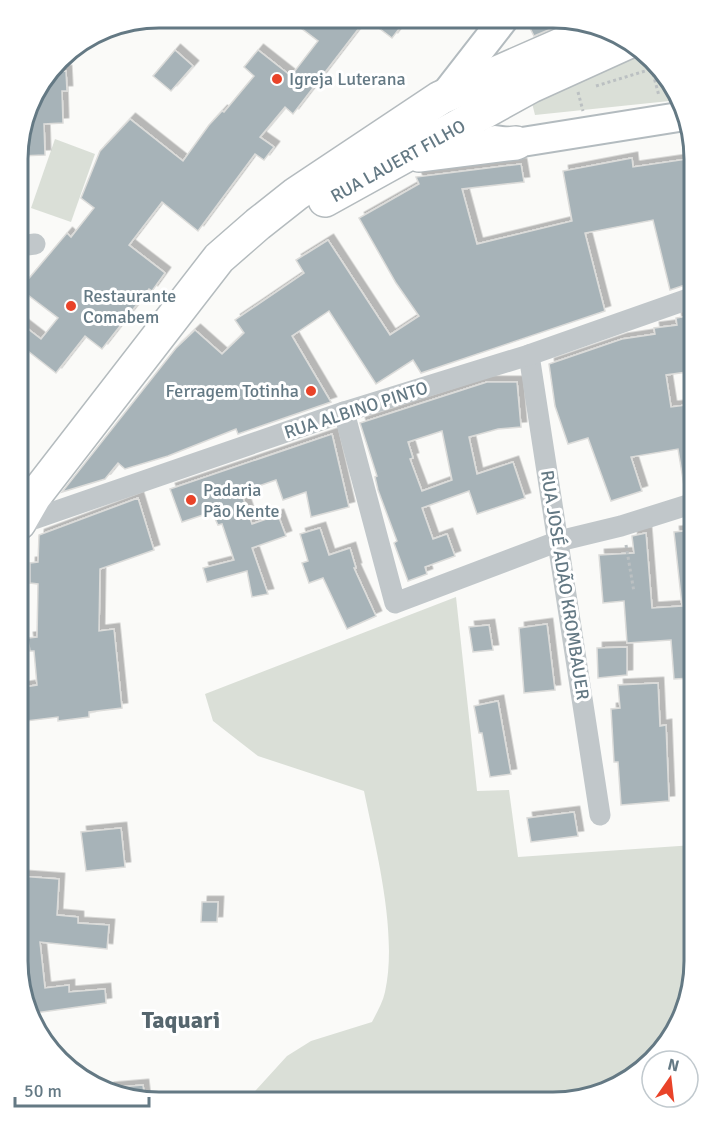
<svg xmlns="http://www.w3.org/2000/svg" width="712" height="1121" viewBox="0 0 712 1121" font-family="Signika,sans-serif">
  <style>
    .green { fill: #dadfd7 }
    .building { fill: #a7b3b8; stroke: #dcdcda; stroke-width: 1.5; fill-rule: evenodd; filter: url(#shadow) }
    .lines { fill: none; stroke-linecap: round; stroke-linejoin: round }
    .secondary-casing { stroke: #b3bbbf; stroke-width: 32 }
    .primary-casing { stroke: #b4bbbe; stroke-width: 36 }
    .path { stroke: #bbc0c2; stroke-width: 3; stroke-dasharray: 3 3; stroke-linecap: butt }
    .street { stroke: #c1c7ca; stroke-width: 21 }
    .secondary { stroke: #fff; stroke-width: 28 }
    .primary { stroke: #fff; stroke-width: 33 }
    .poi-dot { fill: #e94329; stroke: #fff; stroke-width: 2 }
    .labels { text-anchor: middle; stroke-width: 6; stroke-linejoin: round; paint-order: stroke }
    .poi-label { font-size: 18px; fill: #647984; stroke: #fff; text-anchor: start }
    .street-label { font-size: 18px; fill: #647984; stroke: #fff }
    .district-label { font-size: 24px; font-weight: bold; fill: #56666e; stroke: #fff }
    .rim { fill: none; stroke: #647984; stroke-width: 3 }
  </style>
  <defs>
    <filter id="shadow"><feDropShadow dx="5.5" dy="-5.5" stdDeviation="0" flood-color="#0004"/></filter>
  </defs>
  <rect width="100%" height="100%" fill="#fafaf8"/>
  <g class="green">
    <polygon points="642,52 679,100 535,115 532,103"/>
    <polygon points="55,139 95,154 71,222 31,208"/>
    <path d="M456,597L477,791L509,790L518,857L694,845V971L665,1047L607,1092L553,1103L245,1102L287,1056L311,1041L372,1022C377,1012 383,1002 385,992C398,933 376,850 364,791L258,756L213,721L205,694Z"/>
  </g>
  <g class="building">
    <polygon points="308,19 366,19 293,114 285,107 260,137 274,147 264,160 255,154 198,231 162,202 129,245 165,273 152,291 149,289 102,349 85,336 56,373 19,344 19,322 41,339 58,318 20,289 67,233 71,237 94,208 81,198 100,151 130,119 183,161 209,125 222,111 224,112 254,76 244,67 258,50 291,76 318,41 301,28"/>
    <polygon points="367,19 406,20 392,38"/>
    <polygon points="526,20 570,21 534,36"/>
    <polygon points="175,50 193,66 171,91 153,76"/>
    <polygon points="66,71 67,91 62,91 63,123 44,124 45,155 19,156 19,141 33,97 52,72"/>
    <polygon points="632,158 633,167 694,158 694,282 670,290 653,220 585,233 605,311 421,373 413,360 376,384 329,311 292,336 331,402 238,434 236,429 168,456 125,469 118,463 105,479 62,492 176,348 195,330 222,354 244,333 235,320 304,273 296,260 328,240 390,335 419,316 396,283 359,218 419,184 416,177 521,164 524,182 462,189 477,244 572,221 563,171"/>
    <polygon points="694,315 694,371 666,375 671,407 694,404 694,491 685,492 678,449 631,457 642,491 611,501 588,438 568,444 555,406 549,364 622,339 655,334 654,328 677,325 676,318"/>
    <path d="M487,382H517L521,427L498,429L469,437L477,474L513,462L525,498L477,514L469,491L422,508L433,539L447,534L455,556L425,567L427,574L408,581L394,543L397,541L378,490L375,477L377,476L360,423ZM442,431L452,480L422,491L410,459L413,458L408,442Z"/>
    <polygon points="332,434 349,507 311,517 306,492 283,500 276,480 241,492 252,524 278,515 286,536 252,548 268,594 252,597 247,571 207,582 203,568 234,560 222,524 218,525 212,512 182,522 170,489"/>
    <polygon points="138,498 154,550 100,569 99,631 114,629 122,708 89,712 89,717 58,721 58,717 18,722 18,688 37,685 34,651 30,651 28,638 37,637 38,584 30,583 30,563 38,562 39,535"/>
    <polygon points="320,528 329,555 350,548 356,568 354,568 376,616 347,629 323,578 309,583 302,563 308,561 300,534"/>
    <polygon points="693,530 694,678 674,679 671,640 627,643 624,601 603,603 599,555 634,553 632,536 646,533 652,608 682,606 674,532"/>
    <polygon points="547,624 555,690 524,693 519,628"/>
    <polygon points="489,625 493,650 473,652 469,627"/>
    <polygon points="627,647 627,675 598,678 597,648"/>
    <polygon points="658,683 660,726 666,725 669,801 621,805 618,762 614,762 611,709 620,708 618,685"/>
    <polygon points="498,701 511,774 490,777 482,733 479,733 474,706"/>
    <polygon points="574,812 578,836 531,842 527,818"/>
    <polygon points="121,828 125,867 86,871 81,832"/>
    <polygon points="19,876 59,879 57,915 78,917 78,923 109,925 107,949 40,942 45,988 69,985 69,992 105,989 106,1003 28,1014 18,962"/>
    <polygon points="202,902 218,902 217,922 201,922"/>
    <polygon points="143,1085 145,1102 108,1088"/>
  </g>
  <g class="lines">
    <defs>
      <g id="secondary">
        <polyline points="440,101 503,20"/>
        <polyline points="495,140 516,143 685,116"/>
      </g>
      <g id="primary">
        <polyline points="419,155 516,143"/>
        <polyline points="325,200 531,86 628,42"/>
        <polyline points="19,523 34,497 219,258 258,224 296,194 440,98 597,29"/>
      </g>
    </defs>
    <use href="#secondary" class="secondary-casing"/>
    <use href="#primary" class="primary-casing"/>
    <g class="path">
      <polyline points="650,62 659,96"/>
      <polyline points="596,86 655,68"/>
      <polyline points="578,92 583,111"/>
      <polyline points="626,545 634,592"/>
    </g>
    <g class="street">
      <polyline points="19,246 35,244"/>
      <polyline points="529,355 600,815"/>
      <polyline points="344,412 395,603 559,541 621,526 694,503"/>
      <polyline points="19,524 344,412 529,355 694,297"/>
    </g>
    <use href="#secondary" class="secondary"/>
    <use href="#primary" class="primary"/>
  </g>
  <g class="poi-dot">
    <circle cx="277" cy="79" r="6"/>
    <circle cx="71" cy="306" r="6"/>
    <circle cx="311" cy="391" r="6"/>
    <circle cx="191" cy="500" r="6"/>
  </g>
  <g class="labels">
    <g class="poi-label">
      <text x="289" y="85">Igreja Luterana</text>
      <text x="83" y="302">Restaurante<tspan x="83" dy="21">Comabem</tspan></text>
      <text x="299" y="397" text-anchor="end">Ferragem Totinha</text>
      <text x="203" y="496">Padaria<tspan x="203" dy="21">Pão Kente</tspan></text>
    </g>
    <g class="street-label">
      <text transform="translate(398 161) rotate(-29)" y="6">RUA LAUERT FILHO</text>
      <text transform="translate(356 410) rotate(-18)" y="6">RUA ALBINO PINTO</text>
      <text transform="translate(565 585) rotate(81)" y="6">RUA JOSÉ ADÃO KROMBAUER</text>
    </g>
    <g class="district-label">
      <text x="181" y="1028">Taquari</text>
    </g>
  </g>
  <path d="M0 0H712V1121H0ZM159 28H553A131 131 0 0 1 684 159V961A131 131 0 0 1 553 1092H159A131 131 0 0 1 28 961V159A131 131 0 0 1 159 28Z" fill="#fff" fill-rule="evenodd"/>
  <path class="rim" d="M159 28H553A131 131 0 0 1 684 159V961A131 131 0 0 1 553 1092H159A131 131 0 0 1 28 961V159A131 131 0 0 1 159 28Z"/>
  <g transform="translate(670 1079) rotate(14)"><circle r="28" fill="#ffffff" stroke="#c1c9ce" stroke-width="1.5"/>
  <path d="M0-4.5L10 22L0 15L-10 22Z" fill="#e94329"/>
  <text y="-9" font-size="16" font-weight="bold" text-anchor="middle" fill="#647984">N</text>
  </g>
  <path d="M15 1097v9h134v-9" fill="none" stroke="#647984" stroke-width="3"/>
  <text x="24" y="1097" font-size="18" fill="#647984" stroke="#ffffff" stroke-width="4.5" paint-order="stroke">50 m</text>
</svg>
